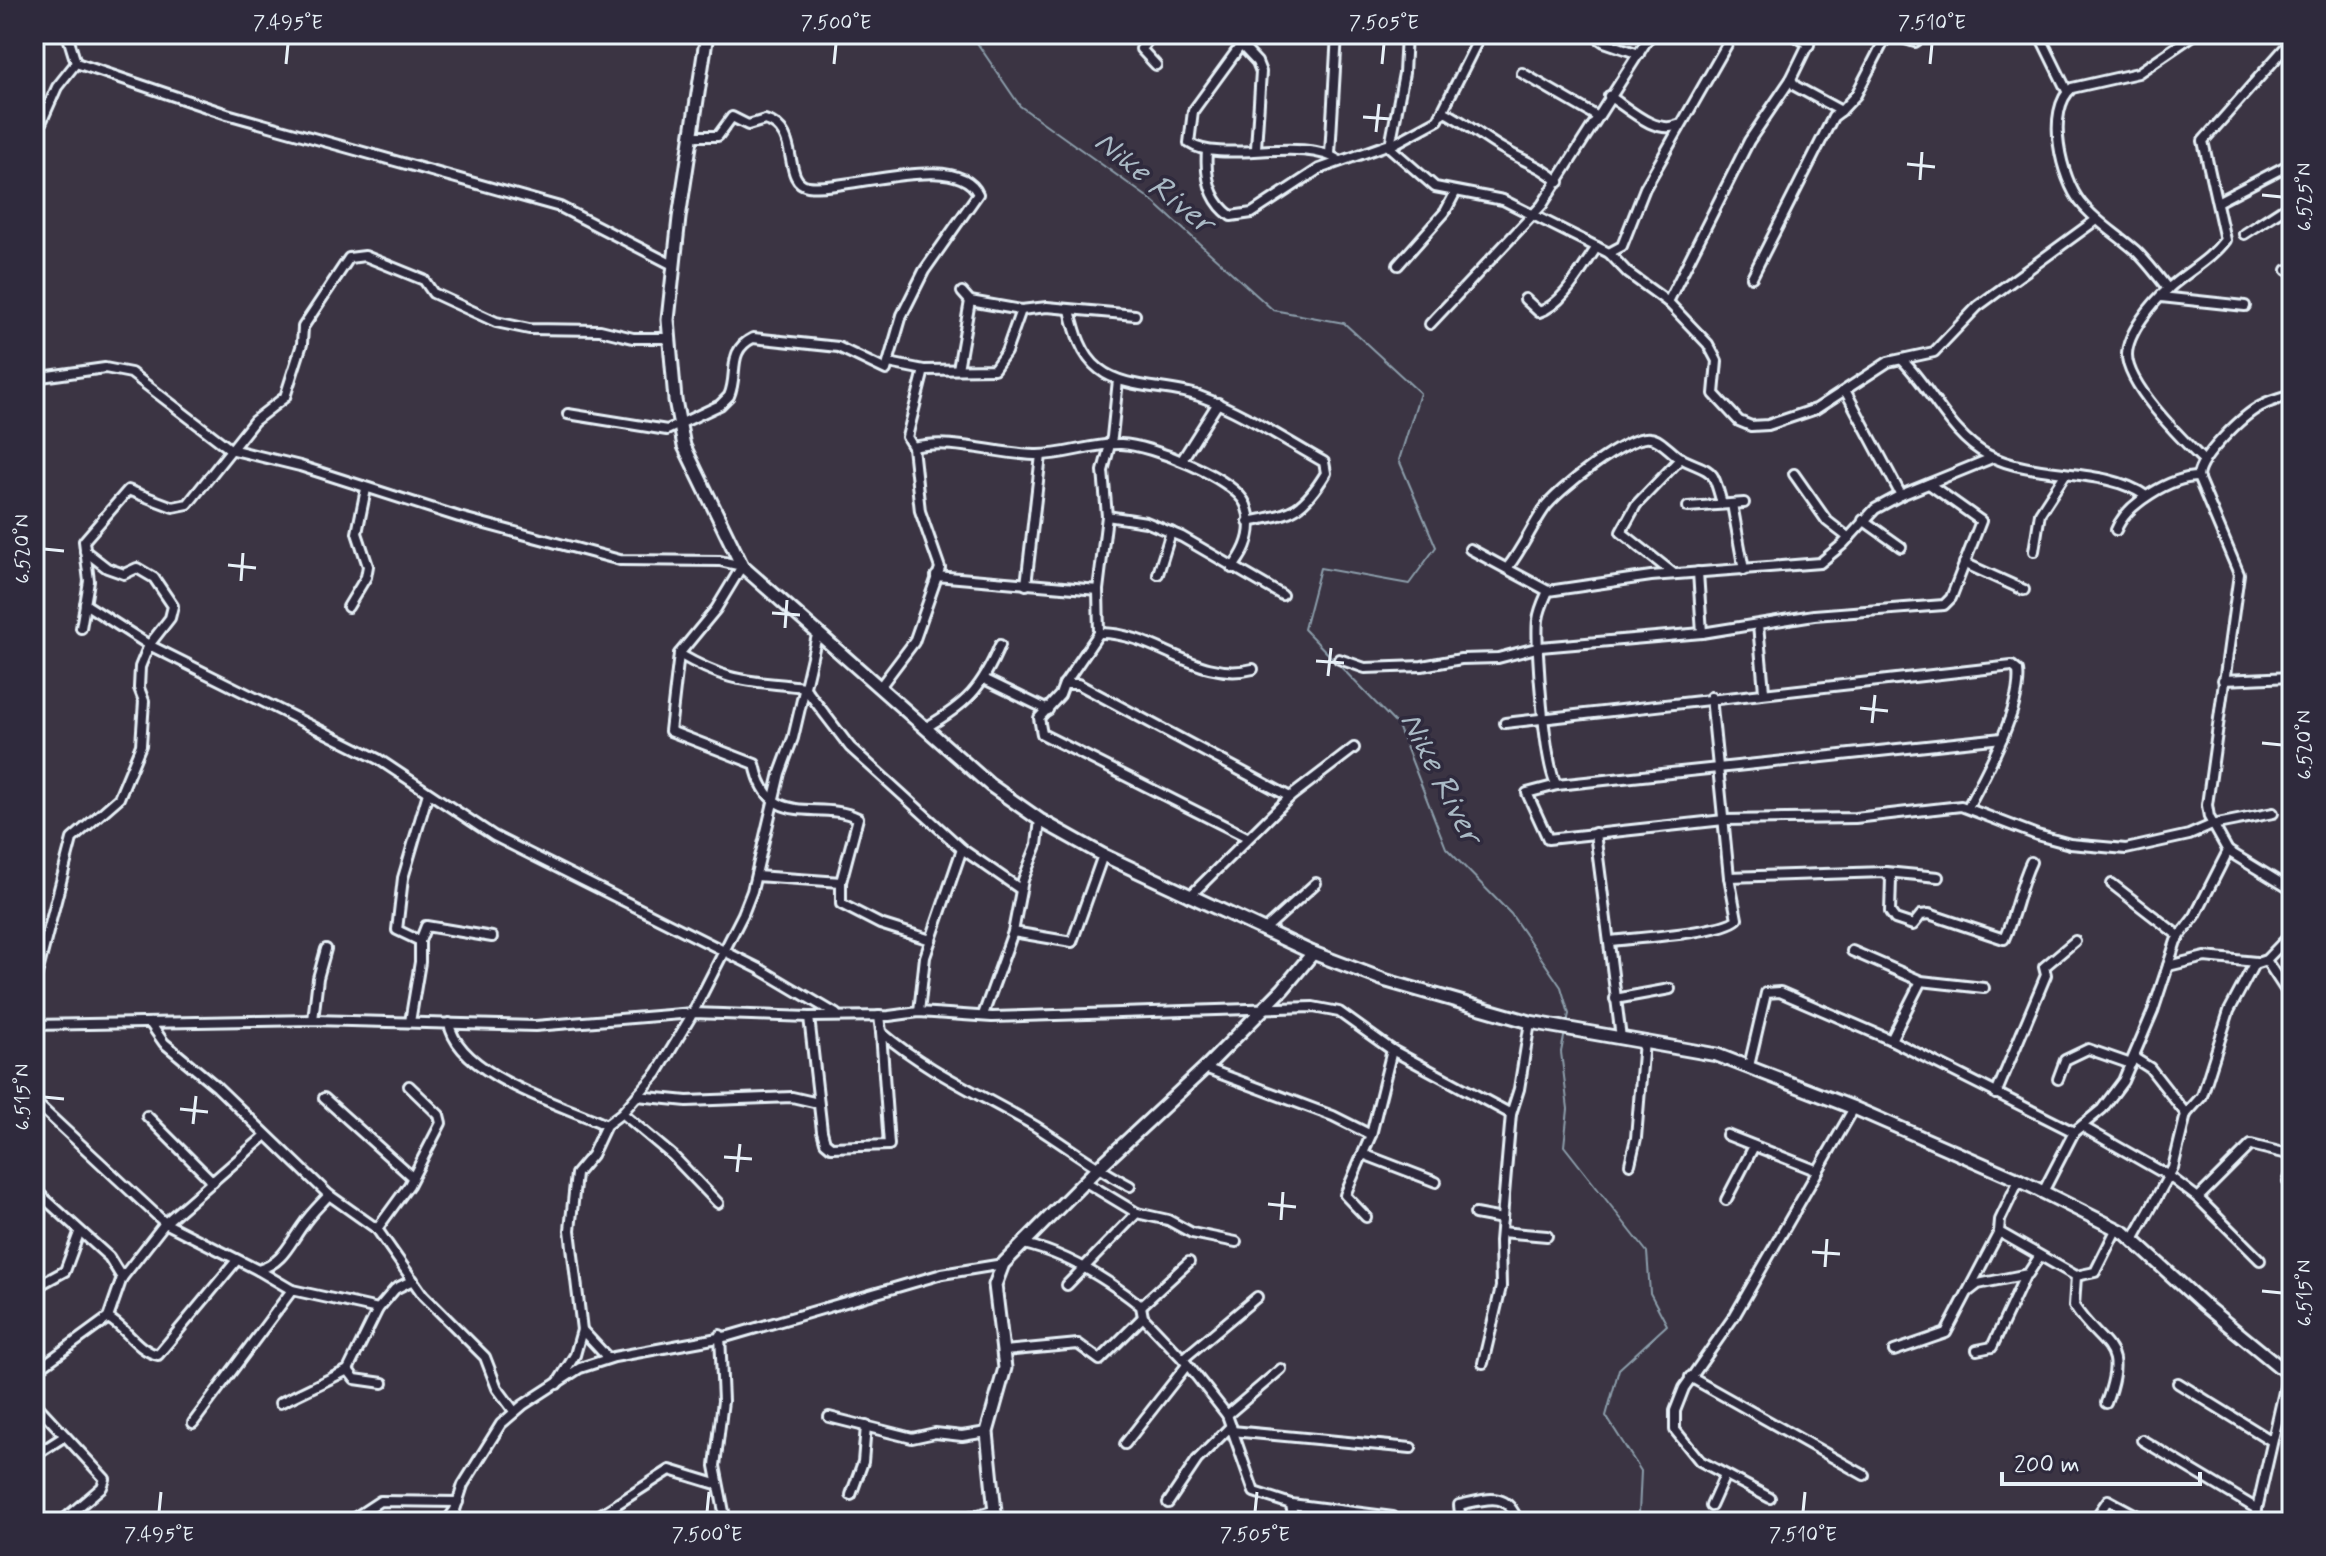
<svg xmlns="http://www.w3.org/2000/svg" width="2326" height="1556" viewBox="0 0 2326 1556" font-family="Mynerve,sans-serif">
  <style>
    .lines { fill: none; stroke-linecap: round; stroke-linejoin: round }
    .stream { stroke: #8c9eab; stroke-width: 2 }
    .street-casing { stroke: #e8f1f8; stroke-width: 14 }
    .secondary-casing { stroke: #e8f1f8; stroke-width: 17 }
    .street { stroke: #2f2a3d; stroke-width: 8 }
    .secondary { stroke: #2f2a3d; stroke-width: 11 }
    .ticks { fill: none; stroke: #e8f1f8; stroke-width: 3 }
    .labels { text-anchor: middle; stroke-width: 7; stroke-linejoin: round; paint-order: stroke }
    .water-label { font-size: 32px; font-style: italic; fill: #aabac5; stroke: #2f2a3d }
    .neatline { fill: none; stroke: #e8f1f8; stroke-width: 3 }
    .ticks-label { font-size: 20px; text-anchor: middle; fill: #e8f1f8 }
  </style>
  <rect width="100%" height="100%" fill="#3b3443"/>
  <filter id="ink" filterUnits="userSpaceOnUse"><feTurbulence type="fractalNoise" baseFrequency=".0125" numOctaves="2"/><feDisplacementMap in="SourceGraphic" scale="16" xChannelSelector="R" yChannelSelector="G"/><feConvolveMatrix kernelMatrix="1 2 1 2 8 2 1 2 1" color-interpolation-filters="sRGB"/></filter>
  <g filter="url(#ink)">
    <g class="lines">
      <g class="stream">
        <polyline points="971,34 1020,106 1150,199 1273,310 1344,323 1420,393 1399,460 1436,547 1409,584 1320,568 1304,629 1398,726 1446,848 1511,914 1561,987 1569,1014 1567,1022"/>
        <polyline points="1565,1032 1561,1052 1568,1109 1564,1146 1647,1252 1650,1293 1667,1325 1619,1369 1606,1416 1641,1471 1639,1513 1618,1522"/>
      </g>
      <defs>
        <g id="street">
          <polyline points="67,34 76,63"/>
          <polyline points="1153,34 1141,49 1156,65"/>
          <path d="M1249,34L1193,111L1189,143C1221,165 1302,135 1340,161"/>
          <polyline points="1592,34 1604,42 1639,54"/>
          <polyline points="1793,34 1809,45"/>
          <polyline points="1877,34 1885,39 1896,36 1915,42 1927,34"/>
          <polyline points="2039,34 2067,91"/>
          <polyline points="1241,45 1257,62 1261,72 1256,148"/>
          <polyline points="1522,73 1598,117"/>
          <polyline points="1791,79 1795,86 1841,111 1856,95 1885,39"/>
          <path d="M1609,96C1628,108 1655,135 1678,125"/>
          <path d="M1443,111C1465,122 1482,137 1503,149C1523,161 1542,166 1559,182"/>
          <polyline points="34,139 57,87 76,63 227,114 560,207 673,265"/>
          <polyline points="1390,146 1438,120 1481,34"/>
          <polyline points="1390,146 1404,73 1406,34"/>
          <path d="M1207,151C1205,176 1210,201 1231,216L1252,213L1319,169L1387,145L1435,187L1503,200L1609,253L1628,273L1668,302L1708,344L1717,361L1714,394L1739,421L1751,426L1768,425L1816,409L1888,362L1934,352L1978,306L2096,220"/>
          <polyline points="1330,154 1337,34"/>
          <polyline points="2217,202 2292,163"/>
          <polyline points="2244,234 2292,203"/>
          <polyline points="1609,253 1622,246 1645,188 1733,34"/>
          <polyline points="1398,265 1445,212 1455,193"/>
          <polyline points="2287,270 2292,272"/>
          <polyline points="1752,277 1833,117 1841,111"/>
          <path d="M2168,289C2158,276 2148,263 2136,251C2117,234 2097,223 2081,203C2061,179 2045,110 2072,88L2138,73L2195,34"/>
          <polyline points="962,292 970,301 1021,310 1047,307 1135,315"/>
          <polyline points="2161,297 2245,306"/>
          <path d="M1525,299L1539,312C1564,304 1582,268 1597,247"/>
          <polyline points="1668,302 1749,141 1791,79 1813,34"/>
          <path d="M1070,310C1075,331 1081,355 1099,369C1125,390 1168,385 1199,396C1243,412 1283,439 1324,462L1326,473C1301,514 1291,513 1248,522"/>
          <polyline points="1430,324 1542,205 1651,34"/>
          <path d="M1903,361C1932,390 1951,436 1988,455C2036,480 2104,466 2146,496"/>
          <polyline points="889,363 924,370 994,369 1006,352 1021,310"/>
          <polyline points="958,369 970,301"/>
          <path d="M34,378L105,368L131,373L230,449L300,466L459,517L620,560L720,561L742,566L716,609L679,654L670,731L755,764C769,832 818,798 858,818L841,882V904L880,924L931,940"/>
          <polyline points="1846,392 1901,495 1992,458"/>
          <path d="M568,414L667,430L720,405L729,396C739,374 726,351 753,338L838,347L886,370L902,315L924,271L978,194C958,149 846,192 808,186C781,182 802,130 765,120L748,125L732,117L718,136H692"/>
          <path d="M913,447C953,438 995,454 1035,455C1064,456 1092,443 1121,444C1150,445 1234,477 1246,505C1255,528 1247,550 1232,568"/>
          <path d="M2202,459C2181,438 2127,385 2127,355C2127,333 2153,302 2169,288C2187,272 2210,260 2225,240L2203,141L2292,40"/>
          <polyline points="1182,460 1218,403"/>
          <polyline points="1794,474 1827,521 1849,538"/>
          <polyline points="1732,504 1744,570"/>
          <polyline points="1688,507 1744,503"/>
          <polyline points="1107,516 1146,522 1182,537 1282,595"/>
          <polyline points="1863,520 1901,547"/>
          <path d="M2116,530C2126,504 2171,477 2198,477"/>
          <polyline points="1470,549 1548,591"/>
          <polyline points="2034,551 2040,513 2064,476"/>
          <polyline points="1964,563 2024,590"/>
          <path d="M1508,567C1522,549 1531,528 1544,509C1556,491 1628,434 1650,438C1661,439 1670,452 1680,458C1713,474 1712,465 1722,504"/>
          <polyline points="1698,572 1702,633"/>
          <polyline points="1158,574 1171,532"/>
          <polyline points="1674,574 1621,532 1636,505 1681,458"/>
          <polyline points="936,576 1098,590"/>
          <polyline points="1026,585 1041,455"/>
          <polyline points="85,604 149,645 378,759 494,836 760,969 836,1014"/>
          <polyline points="348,607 366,577 368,566 357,533 366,489"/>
          <polyline points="1758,625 1764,691"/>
          <polyline points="81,628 89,581 84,541 128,490 173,507 188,504 254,421 285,397 302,344 303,327 349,258 365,256 424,280 433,293 496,322 529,329 600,330 633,338 670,338"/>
          <path d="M1099,633C1155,632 1197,683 1253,669"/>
          <path d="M679,654C731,684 747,680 804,687L850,747L962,849L1020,889"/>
          <polyline points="1339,659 1365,668 1422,666 1461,659 1498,658 1540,647 1702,633 1814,615 1944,605 1951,598 1981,521 1929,484"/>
          <polyline points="986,680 1048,710"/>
          <polyline points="2223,680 2292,677"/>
          <polyline points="1065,683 1099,633 1098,590 1107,516 1103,471 1112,437 1118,380"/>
          <polyline points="880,687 914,642 940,568 920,511 913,447 907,437 924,370"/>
          <path d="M1505,723L2012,666L2018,671C2023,706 1985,775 1968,807"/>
          <path d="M925,728C967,704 982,688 1000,645"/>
          <polyline points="2002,738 1557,785 1527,793 1548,839 1724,820 1855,818 1961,806 2037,835 2070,844 2126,849 2189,835 2212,825 2273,813"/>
          <path d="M1557,785C1545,771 1535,643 1538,620C1539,610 1544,600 1548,591L1651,576L1820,563L1843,544L1875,509L1901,495"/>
          <polyline points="1595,833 1621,1038"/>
          <polyline points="1247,837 1042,734 1039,718 1060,695 1064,684 1078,684 1290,797"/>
          <polyline points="2228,851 2292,890"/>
          <polyline points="1886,872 1938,877"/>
          <polyline points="756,876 841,882"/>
          <path d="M1729,877L1885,872L1891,878L1890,912L1895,919L1913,925L1921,915L1929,914L2004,939C2016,913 2019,887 2031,862"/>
          <polyline points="2112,884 2179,936"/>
          <polyline points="1189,897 1290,797 1354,748"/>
          <polyline points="1263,931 1316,883"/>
          <polyline points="1013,932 1072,942 1103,855"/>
          <polyline points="420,941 426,926 492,937"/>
          <path d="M1610,941C1635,938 1722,933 1737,919L1729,877L1711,697"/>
          <polyline points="1852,951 1921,981 1984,988"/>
          <polyline points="2266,960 2292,1000"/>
          <polyline points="2168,966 2205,957 2256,962"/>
          <polyline points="34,986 72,839 119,798 141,745 144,701 139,688 140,667 149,645 170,618 173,606 154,578 137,568 124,574 107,568 85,551"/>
          <polyline points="1615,999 1670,989"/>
          <polyline points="919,1012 925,957 962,849"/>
          <polyline points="983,1015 1013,932 1023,880 1037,845 1040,820"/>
          <path d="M879,1016L881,1032C928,1072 982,1095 1035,1126C1067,1146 1096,1169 1130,1186"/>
          <polyline points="809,1017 822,1131 825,1142 831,1147 889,1145 881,1032"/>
          <polyline points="313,1020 318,978 326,949"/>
          <polyline points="410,1022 420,962 420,941 397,930 403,878 428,793"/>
          <polyline points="150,1023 164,1043 217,1087 329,1195 377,1229 423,1295 485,1357 497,1388 514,1411"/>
          <path d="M449,1023C458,1076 564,1105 606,1125"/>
          <polyline points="34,1025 313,1020 535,1026 693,1013 809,1017 889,1016 919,1012 992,1017 1313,1007 1339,1012 1392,1050 1511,1114"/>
          <polyline points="1891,1040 1921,981"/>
          <polyline points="1749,1066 1766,993 1780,992 1891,1040 2074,1132"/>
          <polyline points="1205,1068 1333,1116 1371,1135"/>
          <polyline points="2058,1079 2065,1060 2088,1049 2131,1064"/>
          <polyline points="1996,1094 2046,975 2044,967 2075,941"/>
          <polyline points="637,1096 687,1101 792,1097 818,1103"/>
          <polyline points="324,1098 412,1177"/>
          <path d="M34,1101L165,1223L258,1270C283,1263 289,1244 303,1225C310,1214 320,1205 329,1195"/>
          <polyline points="622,1113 673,1156 718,1203"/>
          <polyline points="2186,1114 2202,1096 2229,1011 2254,964 2266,960 2292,933"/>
          <polyline points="147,1116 213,1182"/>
          <polyline points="2083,1127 2169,1176 2198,1198 2260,1260"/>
          <polyline points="1727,1135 1818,1171"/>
          <polyline points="1363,1154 1436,1182"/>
          <polyline points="1630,1164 1636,1138 1644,1041"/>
          <polyline points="2019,1180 2000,1220 1999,1232 2076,1276 2095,1272 2117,1228"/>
          <polyline points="1084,1181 1137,1213"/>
          <polyline points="2288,1182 2292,1172"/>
          <polyline points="34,1189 109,1257 122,1278"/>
          <path d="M2043,1192L2074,1132L2102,1109L2123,1081L2153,1011L2176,941L2195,916L2228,851L2209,817L2207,805L2239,574L2198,477C2199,458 2243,415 2261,406C2270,401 2282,398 2292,395"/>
          <polyline points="2198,1198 2251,1145 2292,1155"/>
          <polyline points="1726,1200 1754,1146"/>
          <polyline points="1475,1214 1502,1219"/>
          <polyline points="1366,1217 1345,1195 1371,1135 1392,1050"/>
          <polyline points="377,1229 409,1185 441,1123 439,1115 409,1086"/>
          <polyline points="1501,1232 1547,1236"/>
          <polyline points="2133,1240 2173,1168 2186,1114 2150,1068 2134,1058"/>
          <path d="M1024,1244C1067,1254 1107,1279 1141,1306L1143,1317L1183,1359L1227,1415L1254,1492L1291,1504L1393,1517"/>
          <polyline points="258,1270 292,1290 378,1309"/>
          <path d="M2076,1276L2074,1306C2102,1350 2129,1341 2106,1403"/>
          <polyline points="1067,1285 1137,1213 1168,1220 1192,1233 1236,1242"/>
          <polyline points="34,1288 65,1271 79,1233"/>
          <polyline points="1969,1291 1978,1284 2028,1274 2039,1257"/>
          <polyline points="1141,1306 1189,1262"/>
          <path d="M108,1318C127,1328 136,1350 158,1355L237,1260"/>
          <polyline points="582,1330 608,1358"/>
          <polyline points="720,1335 723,1401 715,1466 726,1522"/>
          <polyline points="1977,1350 1992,1347 2025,1276"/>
          <polyline points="1005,1351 1078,1344 1100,1360 1143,1317"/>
          <polyline points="1894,1351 1946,1333 1999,1232"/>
          <polyline points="1183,1359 1257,1297"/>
          <polyline points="1483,1363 1501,1287 1500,1241 1511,1114 1519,1089 1530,1022"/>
          <polyline points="348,1370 355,1379 383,1383"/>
          <polyline points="34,1372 108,1318 122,1278 165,1223 265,1136"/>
          <polyline points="1690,1377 1864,1475"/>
          <polyline points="2178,1383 2272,1441"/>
          <polyline points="557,1384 575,1355 582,1330 570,1230 576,1174 592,1155 606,1125 622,1113 657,1073 690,1018 743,914 752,891 780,773 793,738 818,631"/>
          <polyline points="34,1402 105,1479 102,1487 61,1522"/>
          <polyline points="280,1403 348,1370 378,1309 395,1289 413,1280"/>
          <polyline points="1227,1415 1281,1369"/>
          <polyline points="829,1417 912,1438 935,1433 962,1436 987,1432"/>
          <polyline points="193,1423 292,1290"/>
          <polyline points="1232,1431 1411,1448"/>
          <polyline points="2142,1440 2257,1509"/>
          <polyline points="1125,1444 1187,1365"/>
          <polyline points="34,1456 65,1436"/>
          <polyline points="851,1495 863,1462 866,1426"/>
          <polyline points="1770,1498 1700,1461 1675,1430 1675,1411 1684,1388 1735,1315 1854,1108"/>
          <polyline points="1168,1503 1197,1460 1231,1426"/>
          <polyline points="1291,1504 1294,1522"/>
          <polyline points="1711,1506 1725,1475"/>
          <polyline points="348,1522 380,1501 458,1502"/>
          <polyline points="446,1522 455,1510 463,1485 501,1424 523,1405 580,1368 614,1357 729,1336 942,1274 1003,1264"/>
          <polyline points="589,1522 670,1470 716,1484"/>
          <polyline points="956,1522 995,1510"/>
          <path d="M1461,1522L1459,1505C1487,1499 1507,1490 1518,1522"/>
          <polyline points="2093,1522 2108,1500 2149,1522"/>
          <polyline points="2254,1522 2288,1374"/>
        </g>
        <g id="secondary">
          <polyline points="707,34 679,218 668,320 675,400 684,446 742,566 990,785 1040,820 1103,855 1313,953 1387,981 1530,1022 1717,1055 1854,1108 2019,1180 2125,1233 2204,1305 2292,1377"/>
          <polyline points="996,1522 987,1432 1005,1368 995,1285 1003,1264 1097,1169 1205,1068 1283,989 1313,953"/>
        </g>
      </defs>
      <use href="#street" class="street-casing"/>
      <use href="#secondary" class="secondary-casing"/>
      <use href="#street" class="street"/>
      <use href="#secondary" class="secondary"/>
    </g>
  </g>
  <path class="ticks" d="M286,64L288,44M834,64L836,44M1382,64L1384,44M1930,64L1932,44M1363,117L1391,119M1376,132L1379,104M1907,164L1935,167M1920,180L1922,152M2262,195L2282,197M44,549L64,551M228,565L256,568M241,581L243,553M772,613L800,615M785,628L787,600M1316,661L1344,663M1328,676L1331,648M1860,708L1888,711M1872,723L1875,695M2262,743L2282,745M44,1097L64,1099M180,1109L208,1112M193,1124L196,1096M724,1157L752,1159M737,1172L740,1144M1268,1204L1296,1207M1281,1220L1283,1192M1812,1252L1840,1254M1825,1267L1827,1239M2262,1291L2282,1293M159,1512L161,1492M707,1512L709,1492M1255,1512L1257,1492M1803,1512L1805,1492"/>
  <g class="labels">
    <g class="water-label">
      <text transform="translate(1155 181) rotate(39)" y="11">Nike River</text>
      <text transform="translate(1442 777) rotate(63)" y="11">Nike River</text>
    </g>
  </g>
  <rect width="2326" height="1556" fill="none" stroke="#2f2a3d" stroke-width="88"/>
  <path d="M2002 1472v12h198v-12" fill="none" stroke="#e8f1f8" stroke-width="4"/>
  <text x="2014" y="1472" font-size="24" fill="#e8f1f8" stroke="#2f2a3d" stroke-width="6" paint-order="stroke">200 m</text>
  <rect x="44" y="44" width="2238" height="1468" class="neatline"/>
  <g class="ticks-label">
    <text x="288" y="29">7.495°E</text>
    <text x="836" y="29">7.500°E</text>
    <text x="1384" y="29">7.505°E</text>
    <text x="1932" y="29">7.510°E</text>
    <text transform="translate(2304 197) rotate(-90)" y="7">6.525°N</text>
    <text transform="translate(22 549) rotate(-90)" y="7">6.520°N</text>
    <text transform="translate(2304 745) rotate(-90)" y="7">6.520°N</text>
    <text transform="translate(22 1097) rotate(-90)" y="7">6.515°N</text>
    <text transform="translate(2304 1293) rotate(-90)" y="7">6.515°N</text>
    <text x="159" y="1541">7.495°E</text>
    <text x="707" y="1541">7.500°E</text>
    <text x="1255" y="1541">7.505°E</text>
    <text x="1803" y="1541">7.510°E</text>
  </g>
</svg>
